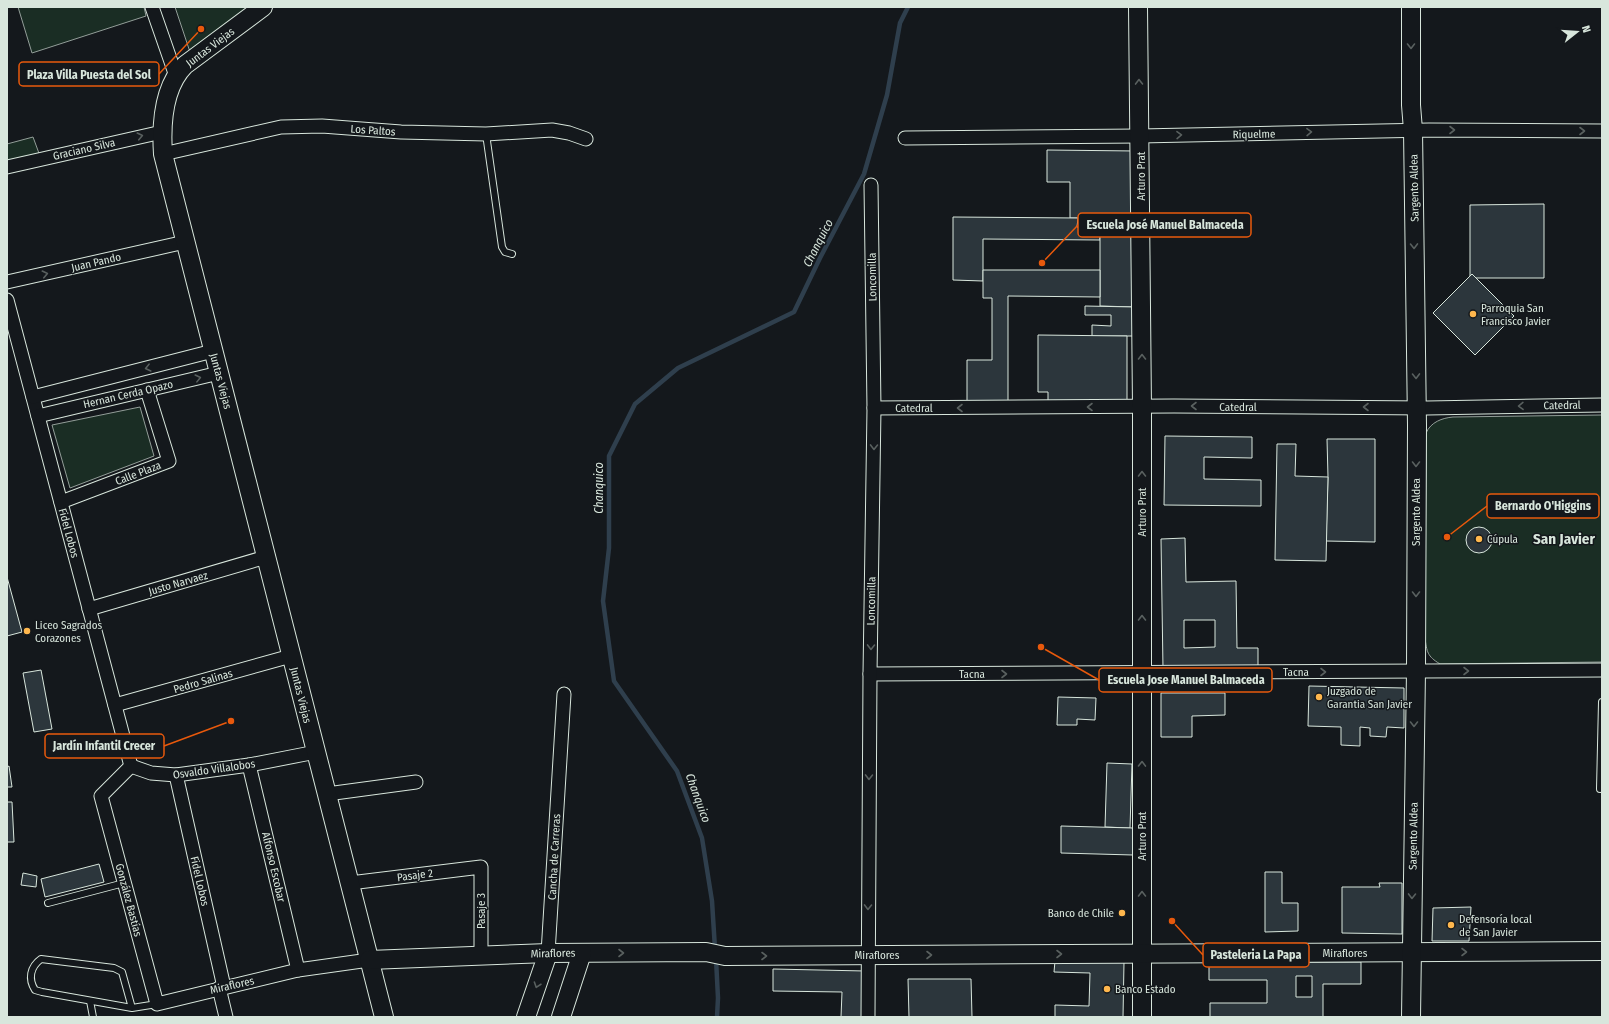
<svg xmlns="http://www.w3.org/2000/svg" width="1609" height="1024" viewBox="0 0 1609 1024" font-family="'Fira Sans Condensed',sans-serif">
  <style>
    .green { fill: #1a2d24; stroke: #939e99 }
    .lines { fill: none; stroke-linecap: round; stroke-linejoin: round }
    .stream { stroke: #2f3f4d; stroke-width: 4.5 }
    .building { fill: #2c363c; stroke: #d8e6dc; fill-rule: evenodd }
    .lane-casing { stroke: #d8e6dc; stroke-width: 8 }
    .street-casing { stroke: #d8e6dc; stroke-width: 15 }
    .secondary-casing { stroke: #d8e6dc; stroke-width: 20 }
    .lane { stroke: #14181c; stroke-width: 6 }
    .street { stroke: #14181c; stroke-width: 13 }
    .secondary { stroke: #14181c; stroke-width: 18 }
    .oneway { stroke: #59605f }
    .poi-dot { fill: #ffb74d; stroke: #14181c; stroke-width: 1.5 }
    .labels { text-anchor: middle; stroke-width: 3; stroke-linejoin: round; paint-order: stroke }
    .street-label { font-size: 11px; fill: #d8e6dc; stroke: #14181c }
    .poi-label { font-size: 11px; fill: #d8e6dc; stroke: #14181c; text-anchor: start }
    .water-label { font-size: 12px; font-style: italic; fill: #d8e6dc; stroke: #14181c }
    .district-label { font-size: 15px; font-weight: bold; fill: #d8e6dc; stroke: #14181c }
    .leader { fill: none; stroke: #e8590c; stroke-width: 1.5 }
    .callout-dot { fill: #e8590c; stroke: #14181c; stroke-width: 1.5 }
    .callout { fill: #14181c; stroke: #e8590c; stroke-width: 1.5 }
    .callout-label { font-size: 12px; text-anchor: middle; font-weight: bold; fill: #d8e6dc }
  </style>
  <rect width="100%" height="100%" fill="#14181c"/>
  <g class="green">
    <polygon points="18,7 144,7 146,16 32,53"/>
    <polygon points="175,7 250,7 190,52"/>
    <polygon points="33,137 40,156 7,162 7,144"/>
    <polygon points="140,407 154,456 70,488 52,425"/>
    <path d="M1602,415V662L1440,664C1427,656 1427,652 1425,638L1426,433C1431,422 1442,418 1453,417Z"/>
  </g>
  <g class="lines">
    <g class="stream">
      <polyline points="715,949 712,901 702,838 677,771 614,681 603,601 609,548 609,456 635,404 678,368 794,312 820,258 864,174 887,95 900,23 908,7"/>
      <polyline points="716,959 718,998 717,1017"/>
    </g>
  </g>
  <g class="building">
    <polygon points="1047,150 1136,151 1136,219 1070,218 1070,182 1047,182"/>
    <polygon points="1544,204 1544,278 1470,278 1470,205"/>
    <polygon points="953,217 1078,218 1077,227 1100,227 1100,240 983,239 983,281 953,280"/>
    <polygon points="1107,218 1136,219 1135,307 1100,306 1100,227 1107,228"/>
    <polygon points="983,270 1100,270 1100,297 1008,296 1008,402 967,402 967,360 992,360 992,298 983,298"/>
    <polygon points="1472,274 1514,316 1475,355 1433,313"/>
    <polygon points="1085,306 1135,307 1135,336 1092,336 1092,325 1111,326 1111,315 1085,315"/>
    <polygon points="1038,335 1127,336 1127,403 1048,402 1048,392 1038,392"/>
    <polygon points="1165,436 1252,437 1252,458 1204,457 1204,479 1261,480 1261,506 1164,505"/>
    <polygon points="1327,439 1375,439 1375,542 1326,541 1328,477"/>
    <polygon points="1277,444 1296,444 1295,476 1328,477 1326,561 1275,560"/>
    <circle cx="1479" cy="540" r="13"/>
    <path d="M1185,538L1186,582L1236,581L1237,648H1258V668L1163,669L1161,539ZM1184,620H1215V647L1184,648Z"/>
    <polygon points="7,577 22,632 7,636"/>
    <polygon points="41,670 52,729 34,732 23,673"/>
    <polygon points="1309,686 1404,688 1404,728 1387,727 1386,737 1370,736 1370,728 1360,727 1360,746 1341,745 1341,727 1308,726"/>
    <polygon points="1161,693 1225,693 1225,715 1192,716 1192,737 1161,737"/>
    <polygon points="1058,697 1096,698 1095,720 1077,719 1077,725 1057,725"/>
    <polygon points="1107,763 1132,764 1130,828 1105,827"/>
    <polygon points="9,766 12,787 7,787 7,767"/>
    <polygon points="7,802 12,802 14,842 7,842"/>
    <polygon points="1061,826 1133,828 1133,855 1061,853"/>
    <polygon points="99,864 104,882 45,897 41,879"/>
    <polygon points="1265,872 1282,872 1282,903 1298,903 1298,931 1265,932"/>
    <polygon points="23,873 37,876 36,887 21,885"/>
    <polygon points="1379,883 1402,883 1402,934 1342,933 1342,887 1380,887"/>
    <polygon points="1471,907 1469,941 1432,941 1433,908"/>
    <polygon points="1055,961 1124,962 1123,1017 1055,1017 1055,1005 1089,1006 1090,973 1054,972"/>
    <path d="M1209,962H1361V984H1323V1017H1210V1003H1267V980H1209ZM1296,976H1312V997H1296Z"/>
    <polygon points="773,969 865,971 865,1017 841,1017 842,992 773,991"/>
    <polygon points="908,979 971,979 972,1017 909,1017"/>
  </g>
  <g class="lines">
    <defs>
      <g id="lane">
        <polyline points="486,134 502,247 505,252 512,254"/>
        <polyline points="1600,789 1602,702"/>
        <polyline points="48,903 124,883"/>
        <polyline points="90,1001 93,1017"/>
        <path d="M132,1008L122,972L114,968L41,959C30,967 28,979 35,990L42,992L132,1008L157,1004"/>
      </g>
      <g id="street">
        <polyline points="152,7 176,76"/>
        <polyline points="905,138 1140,136 1429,130 1602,131"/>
        <polyline points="163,154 281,127 322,126 401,132 486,134 552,130 569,133 586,139"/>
        <polyline points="7,167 162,132"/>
        <polyline points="7,282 185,242"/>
        <polyline points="7,300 131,766"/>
        <polyline points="33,397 213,351"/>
        <polyline points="874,408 1174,406 1427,408 1602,405"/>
        <polyline points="38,416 219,373"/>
        <polyline points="61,502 169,461 147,390"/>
        <polyline points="89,609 266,557"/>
        <polyline points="870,674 1602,670"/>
        <polyline points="115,705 291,656"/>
        <polyline points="316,752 249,765 176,775 151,773 131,766 101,796 157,1004 298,970 369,960"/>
        <polyline points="249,765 298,970"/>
        <polyline points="176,775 224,987"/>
        <polyline points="327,794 416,782"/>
        <polyline points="350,883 481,867 481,955"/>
        <polyline points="548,953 564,694"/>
        <polyline points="219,988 226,1017"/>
        <polyline points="868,1017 870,674 874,408 871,185"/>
      </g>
      <g id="secondary">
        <path d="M263,7L185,65C163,87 161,124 163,154L384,1017"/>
        <polyline points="1138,7 1142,407 1142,1017"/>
        <polyline points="369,960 548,953 706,952 725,956 1602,951"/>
        <polyline points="526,1017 548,953"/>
        <polyline points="561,1017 582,953"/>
        <polyline points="1411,1017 1416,671 1417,425 1413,130 1411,105 1411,7"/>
      </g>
    </defs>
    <use href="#lane" class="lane-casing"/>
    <use href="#street" class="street-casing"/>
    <use href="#secondary" class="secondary-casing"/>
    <use href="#lane" class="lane"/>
    <use href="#street" class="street"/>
    <use href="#secondary" class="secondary"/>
  </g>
  <defs><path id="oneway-chevron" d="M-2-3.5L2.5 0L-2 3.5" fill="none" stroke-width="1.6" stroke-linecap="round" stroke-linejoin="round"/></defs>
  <g class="oneway">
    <use href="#oneway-chevron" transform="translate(1411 46) rotate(90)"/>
    <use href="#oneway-chevron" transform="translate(1139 82) rotate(-91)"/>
    <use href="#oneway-chevron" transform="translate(1452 130)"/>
    <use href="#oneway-chevron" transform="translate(1582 131)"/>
    <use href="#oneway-chevron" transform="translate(1309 132) rotate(-1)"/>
    <use href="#oneway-chevron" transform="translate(1179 135) rotate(-1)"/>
    <use href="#oneway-chevron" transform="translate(140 136) rotate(-13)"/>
    <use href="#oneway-chevron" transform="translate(1414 246) rotate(89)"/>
    <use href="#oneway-chevron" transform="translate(45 274) rotate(-13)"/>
    <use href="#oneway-chevron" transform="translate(1142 357) rotate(-90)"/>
    <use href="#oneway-chevron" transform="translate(148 368) rotate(166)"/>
    <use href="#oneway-chevron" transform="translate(1416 376) rotate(89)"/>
    <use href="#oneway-chevron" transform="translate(198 378) rotate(-14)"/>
    <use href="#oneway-chevron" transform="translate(1194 406) rotate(-180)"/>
    <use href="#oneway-chevron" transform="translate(1521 406) rotate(179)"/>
    <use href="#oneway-chevron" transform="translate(1090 407) rotate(180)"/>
    <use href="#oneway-chevron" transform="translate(1366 407) rotate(-180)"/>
    <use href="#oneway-chevron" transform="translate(960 408) rotate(180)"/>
    <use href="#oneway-chevron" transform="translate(874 447) rotate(91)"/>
    <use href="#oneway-chevron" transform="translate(1416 464) rotate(90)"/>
    <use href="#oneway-chevron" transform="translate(1142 474) rotate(-90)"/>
    <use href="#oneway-chevron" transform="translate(1416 594) rotate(90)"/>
    <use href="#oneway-chevron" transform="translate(1142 618) rotate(-90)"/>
    <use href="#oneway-chevron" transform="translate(871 647) rotate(91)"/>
    <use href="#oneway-chevron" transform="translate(1466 671)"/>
    <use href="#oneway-chevron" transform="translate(1323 672)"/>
    <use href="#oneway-chevron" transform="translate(1004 674)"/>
    <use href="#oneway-chevron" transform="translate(1414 724) rotate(90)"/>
    <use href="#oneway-chevron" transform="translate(1142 764) rotate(-89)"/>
    <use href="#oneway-chevron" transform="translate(869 777) rotate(91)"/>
    <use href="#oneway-chevron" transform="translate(1142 894) rotate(-90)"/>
    <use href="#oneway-chevron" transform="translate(1412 896) rotate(91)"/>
    <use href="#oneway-chevron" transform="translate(868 907) rotate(91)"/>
    <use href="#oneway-chevron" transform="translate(1464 952)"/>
    <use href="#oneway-chevron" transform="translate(621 953)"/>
    <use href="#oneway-chevron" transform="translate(1059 954)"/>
    <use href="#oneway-chevron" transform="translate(929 955)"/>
    <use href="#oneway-chevron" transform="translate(764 956)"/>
    <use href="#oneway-chevron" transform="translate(537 985) rotate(109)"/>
  </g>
  <g class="poi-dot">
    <circle cx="1473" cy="314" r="4"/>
    <circle cx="1479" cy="539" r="4"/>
    <circle cx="27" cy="631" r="4"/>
    <circle cx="1319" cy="697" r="4"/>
    <circle cx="1122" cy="913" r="4"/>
    <circle cx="1451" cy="925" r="4"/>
    <circle cx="1107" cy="989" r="4"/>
  </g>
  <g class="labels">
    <g class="street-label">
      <text transform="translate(210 47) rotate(-37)" y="4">Juntas Viejas</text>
      <text transform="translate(373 130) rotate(4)" y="4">Los Paltos</text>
      <text transform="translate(1254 134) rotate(-1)" y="4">Riquelme</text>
      <text transform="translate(84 149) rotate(-13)" y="4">Graciano Silva</text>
      <text transform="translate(1141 176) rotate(-90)" y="4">Arturo Prat</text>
      <text transform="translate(1414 188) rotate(-91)" y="4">Sargento Aldea</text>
      <text transform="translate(96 262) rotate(-13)" y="4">Juan Pando</text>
      <text transform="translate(872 277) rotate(-91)" y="4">Loncomilla</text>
      <text transform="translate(221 381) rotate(75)" y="4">Juntas Viejas</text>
      <text transform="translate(128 394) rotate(-13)" y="4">Hernan Cerda Opazo</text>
      <text transform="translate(1562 405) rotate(-1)" y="4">Catedral</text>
      <text x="1238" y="411">Catedral</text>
      <text x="914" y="412">Catedral</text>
      <text transform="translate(138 473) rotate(-21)" y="4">Calle Plaza</text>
      <text transform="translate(1142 512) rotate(-90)" y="4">Arturo Prat</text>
      <text transform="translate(1416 512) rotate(-90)" y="4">Sargento Aldea</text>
      <text transform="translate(69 533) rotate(75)" y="4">Fidel Lobos</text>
      <text transform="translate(178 583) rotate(-16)" y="4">Justo Narvaez</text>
      <text transform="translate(871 601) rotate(-89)" y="4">Loncomilla</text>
      <text x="1296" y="676">Tacna</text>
      <text x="972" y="678">Tacna</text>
      <text transform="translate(203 681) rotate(-16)" y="4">Pedro Salinas</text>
      <text transform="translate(301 695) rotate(76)" y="4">Juntas Viejas</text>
      <text transform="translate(214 769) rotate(-8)" y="4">Osvaldo Villalobos</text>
      <text transform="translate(1142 836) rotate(-90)" y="4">Arturo Prat</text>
      <text transform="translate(1413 836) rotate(-89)" y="4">Sargento Aldea</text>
      <text transform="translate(554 857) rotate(-87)" y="4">Cancha de Carreras</text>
      <text transform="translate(274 867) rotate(77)" y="4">Alfonso Escobar</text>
      <text transform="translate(415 875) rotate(-7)" y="4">Pasaje 2</text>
      <text transform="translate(200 881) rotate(77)" y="4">Fidel Lobos</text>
      <text transform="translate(129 900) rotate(75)" y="4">González Bastías</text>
      <text transform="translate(481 911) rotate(-90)" y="4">Pasaje 3</text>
      <text transform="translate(553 953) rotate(-1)" y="4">Miraflores</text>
      <text x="1345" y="957">Miraflores</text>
      <text x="877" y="959">Miraflores</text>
      <text transform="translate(232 985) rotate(-13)" y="4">Miraflores</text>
    </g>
    <g class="poi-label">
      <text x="1481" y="312">Parroquia San<tspan x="1481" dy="13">Francisco Javier</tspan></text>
      <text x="1487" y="543">Cúpula</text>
      <text x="35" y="629">Liceo Sagrados<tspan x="35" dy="13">Corazones</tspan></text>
      <text x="1327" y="695">Juzgado de<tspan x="1327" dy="13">Garantia San Javier</tspan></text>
      <text x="1114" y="917" text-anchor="end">Banco de Chile</text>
      <text x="1459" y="923">Defensoría local<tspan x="1459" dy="13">de San Javier</tspan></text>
      <text x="1115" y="993">Banco Estado</text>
    </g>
    <g class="water-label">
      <text transform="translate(818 243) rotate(-63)" y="4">Chanquico</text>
      <text transform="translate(599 488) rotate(-90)" y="4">Chanquico</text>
      <text transform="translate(698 798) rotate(70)" y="4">Chanquico</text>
    </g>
    <g class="district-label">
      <text x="1564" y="544">San Javier</text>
    </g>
  </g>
  <path class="leader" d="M201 29L159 74M1042 263L1078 225M1447 537L1487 506M1041 647L1099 680M231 721L164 746M1172 921L1203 955"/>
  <g class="callout-dot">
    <circle cx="201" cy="29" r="4"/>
    <circle cx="1042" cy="263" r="4"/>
    <circle cx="1447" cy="537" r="4"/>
    <circle cx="1041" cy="647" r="4"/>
    <circle cx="231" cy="721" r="4"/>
    <circle cx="1172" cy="921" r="4"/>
  </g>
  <g class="callout">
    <rect x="19" y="62" width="140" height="24" rx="4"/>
    <rect x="1078" y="213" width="173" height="24" rx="4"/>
    <rect x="1487" y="494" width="112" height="24" rx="4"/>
    <rect x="1099" y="668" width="173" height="24" rx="4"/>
    <rect x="45" y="734" width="119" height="24" rx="4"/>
    <rect x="1203" y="943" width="106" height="24" rx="4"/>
  </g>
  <g class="callout-label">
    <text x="89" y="79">Plaza Villa Puesta del Sol</text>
    <text x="1165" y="229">Escuela José Manuel Balmaceda</text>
    <text x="1543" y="510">Bernardo O'Higgins</text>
    <text x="1186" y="684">Escuela Jose Manuel Balmaceda</text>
    <text x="104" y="750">Jardín Infantil Crecer</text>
    <text x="1256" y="959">Pasteleria La Papa</text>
  </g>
  <rect width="1609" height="1024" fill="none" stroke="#d8e6dc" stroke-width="16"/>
  <g transform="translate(1577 32) rotate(73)" stroke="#14181c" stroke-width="3" paint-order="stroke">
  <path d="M0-3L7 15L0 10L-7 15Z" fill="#d8e6dc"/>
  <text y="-6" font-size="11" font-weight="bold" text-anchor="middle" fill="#d8e6dc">N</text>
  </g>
</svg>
